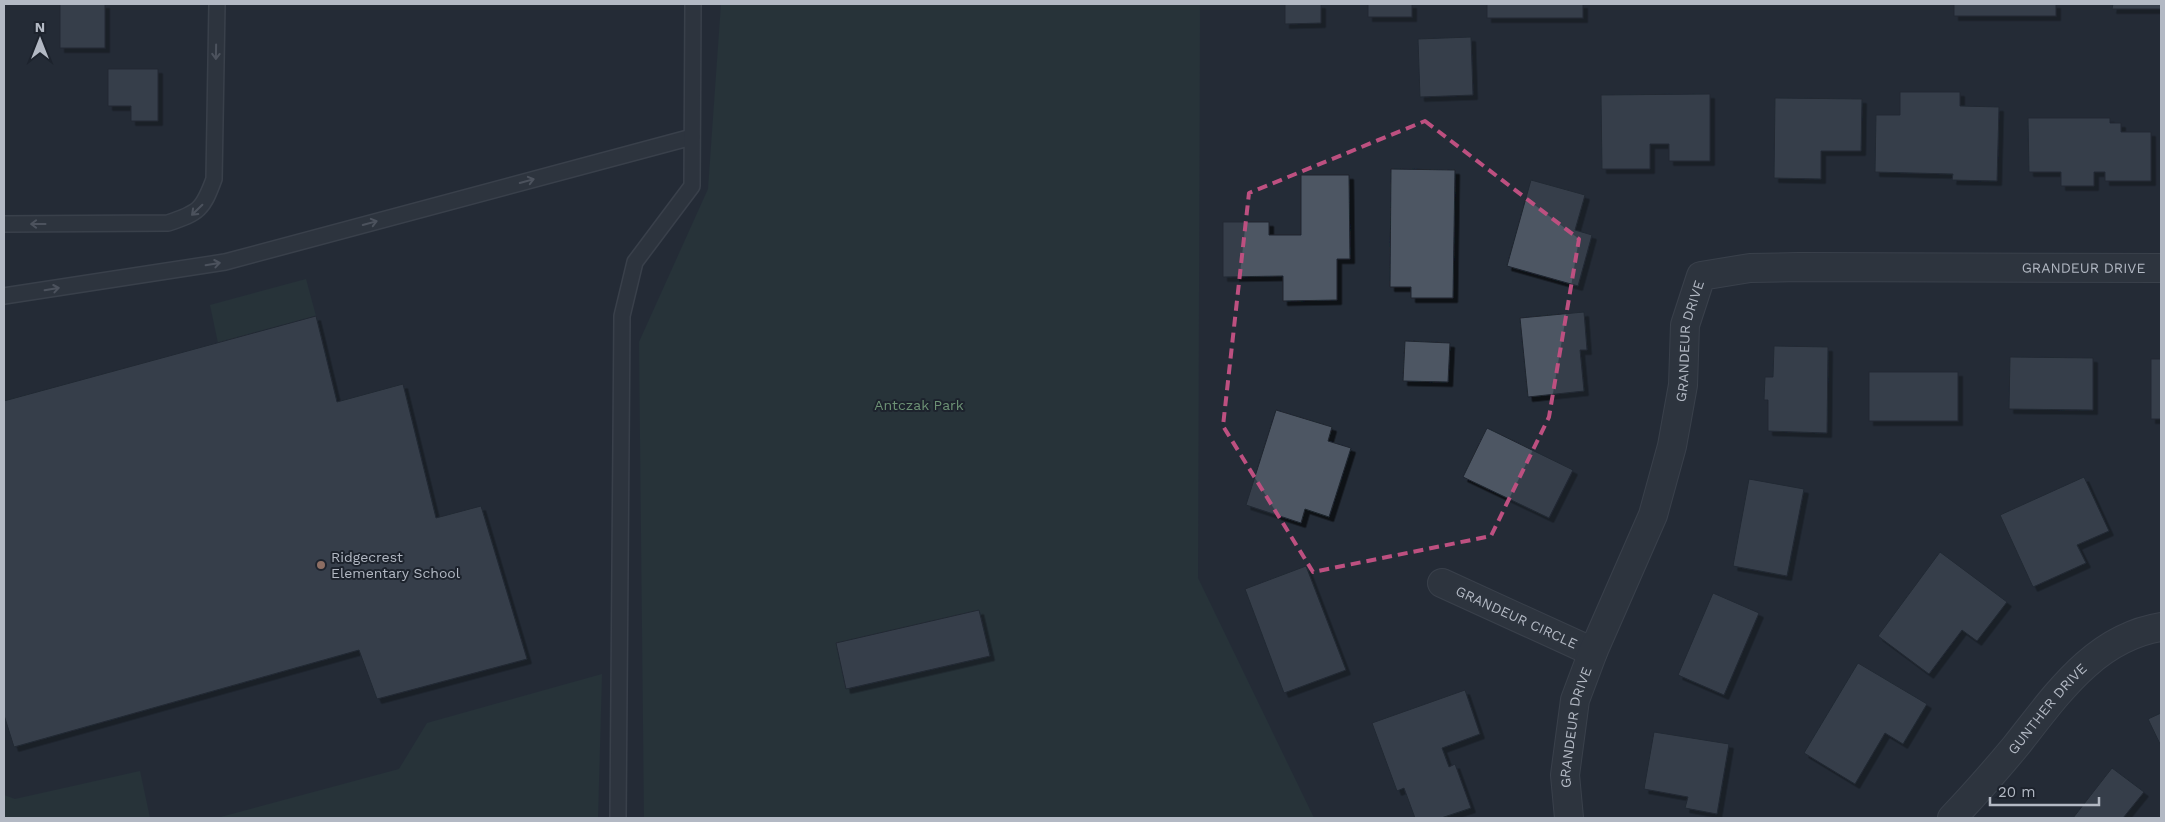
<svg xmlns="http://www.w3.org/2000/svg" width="2165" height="822" viewBox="0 0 2165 822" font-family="'Work Sans',sans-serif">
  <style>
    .green { fill: #2a3c3d }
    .building { fill: #4d5763; stroke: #1f252f; filter: url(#shadow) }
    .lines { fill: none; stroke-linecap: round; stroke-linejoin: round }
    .service-casing { stroke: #535963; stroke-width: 18 }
    .minor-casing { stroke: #535963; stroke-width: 30 }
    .service { stroke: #383e48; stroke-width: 15 }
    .minor { stroke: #383e48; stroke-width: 28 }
    .oneway { stroke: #7c828c }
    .marked { fill: none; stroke: #bd5080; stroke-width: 4; stroke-dasharray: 10 6; stroke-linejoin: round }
    .education-dot { fill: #8d6e63; stroke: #1d232d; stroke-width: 2 }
    .labels { text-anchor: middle; stroke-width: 4; stroke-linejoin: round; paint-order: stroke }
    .street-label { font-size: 14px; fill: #b3b9c4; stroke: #1d232d }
    .park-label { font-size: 14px; fill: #6d9275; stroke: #1d232d }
    .poi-label { font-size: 14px; fill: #b3b9c4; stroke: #1d232d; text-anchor: start }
  </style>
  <defs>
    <filter id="shadow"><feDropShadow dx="4.5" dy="4.5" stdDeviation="0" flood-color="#0009"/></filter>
  </defs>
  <rect width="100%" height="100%" fill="#242c37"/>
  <g class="green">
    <polygon points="721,4 1200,4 1198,578 1314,818 644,818 639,342 708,189"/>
    <polygon points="306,279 316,316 218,343 210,305"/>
    <polygon points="602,674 598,818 217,818 399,769 427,723"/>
    <polygon points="140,771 150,818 4,818 4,795 15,799"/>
  </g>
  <g class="building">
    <rect x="60" y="4" width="45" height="44"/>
    <polygon points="1285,4 1321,4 1321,23 1285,24"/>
    <rect x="1368" y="4" width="44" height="13"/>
    <rect x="1487" y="4" width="96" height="14"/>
    <rect x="1954" y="4" width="102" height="12"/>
    <polygon points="2113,4 2161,4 2161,9 2112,9"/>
    <polygon points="1471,37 1473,95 1420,97 1418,39"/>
    <polygon points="108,69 158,69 158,121 131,121 131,106 108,106"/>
    <polygon points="1900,92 1960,92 1960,106 1999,107 1997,181 1952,180 1953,174 1875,172 1876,115 1900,115"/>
    <polygon points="1710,94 1710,161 1669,161 1669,144 1650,144 1650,169 1602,169 1601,95"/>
    <polygon points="1775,98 1862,99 1861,151 1821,151 1821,179 1774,178"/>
    <polygon points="2028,118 2110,118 2110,123 2121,123 2121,132 2151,132 2151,181 2105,181 2105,172 2094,172 2094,186 2061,186 2061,172 2029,172"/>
    <polygon points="1391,169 1455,170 1453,298 1411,298 1411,287 1390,287"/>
    <polygon points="1301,175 1349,175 1350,259 1337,259 1337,300 1283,301 1283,276 1223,277 1223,222 1269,222 1269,235 1301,235"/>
    <polygon points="1531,180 1585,195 1575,230 1592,235 1578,286 1507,266"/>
    <polygon points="1584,312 1587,350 1580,350 1584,391 1528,397 1520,318"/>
    <polygon points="316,316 337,402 403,384 436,518 481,506 527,659 377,699 359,650 14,747 4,715 4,401"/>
    <polygon points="1405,341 1450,343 1448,382 1403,381"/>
    <polygon points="1774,346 1828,347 1827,433 1768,431 1768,400 1764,400 1765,377 1773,377"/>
    <polygon points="2010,357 2093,358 2093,410 2009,409"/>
    <rect x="2151" y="359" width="10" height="60"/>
    <rect x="1869" y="372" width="89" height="49"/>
    <polygon points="1276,410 1332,427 1328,441 1351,448 1329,517 1305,509 1301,523 1246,505"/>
    <polygon points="1487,428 1573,470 1549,518 1463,477"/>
    <polygon points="2084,477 2109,531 2077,545 2086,563 2033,587 2000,515"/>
    <polygon points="1749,479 1804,489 1787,576 1733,566"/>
    <polygon points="1940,552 2007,602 1977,641 1962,630 1929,674 1878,636"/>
    <polygon points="1306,566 1346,670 1284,693 1245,589"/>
    <polygon points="1713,593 1759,613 1724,695 1678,675"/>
    <polygon points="979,610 990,656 846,689 836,643"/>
    <polygon points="1858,663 1927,704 1903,744 1885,733 1855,784 1804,753"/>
    <polygon points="1465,690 1480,734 1442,748 1449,767 1455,764 1471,808 1441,818 1415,818 1404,788 1397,791 1372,723"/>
    <polygon points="2161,713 2161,746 2148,719"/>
    <polygon points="1654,732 1729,744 1717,814 1685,808 1688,797 1644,789"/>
    <polygon points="2112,768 2144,792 2123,818 2073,818"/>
  </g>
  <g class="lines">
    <defs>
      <g id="service">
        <path d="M4,224L168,223C199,213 203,209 214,179L217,4"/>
        <polyline points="4,296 225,262 692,137"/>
        <polyline points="618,818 622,316 635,262 692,186 693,4"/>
      </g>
      <g id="minor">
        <path id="s1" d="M1442,583L1593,652"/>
        <path id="s2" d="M1569,818L1565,775L1575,700L1593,652L1653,515L1672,446L1683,385L1685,325L1701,276L1750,268L1799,267L2161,268"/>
        <path id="s3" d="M1952,818C1974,795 1995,771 2015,747C2055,697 2093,638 2161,627"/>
      </g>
    </defs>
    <use href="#service" class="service-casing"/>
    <use href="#minor" class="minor-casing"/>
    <use href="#service" class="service"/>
    <use href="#minor" class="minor"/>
  </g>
  <defs><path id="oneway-shaft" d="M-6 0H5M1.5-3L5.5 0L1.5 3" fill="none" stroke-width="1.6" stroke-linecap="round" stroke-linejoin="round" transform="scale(1.25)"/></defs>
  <g class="oneway">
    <use href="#oneway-shaft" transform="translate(216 52) rotate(91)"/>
    <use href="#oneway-shaft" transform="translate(527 181) rotate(-15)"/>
    <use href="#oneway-shaft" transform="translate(197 210) rotate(136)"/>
    <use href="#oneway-shaft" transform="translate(370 223) rotate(-15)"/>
    <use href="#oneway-shaft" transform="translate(38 224) rotate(180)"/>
    <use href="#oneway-shaft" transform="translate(213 264) rotate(-9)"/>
    <use href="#oneway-shaft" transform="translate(52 289) rotate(-9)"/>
  </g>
  <path d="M0 0H2165V822H0ZM1425,121L1579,239L1549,417L1491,536L1313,572L1223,426L1249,193Z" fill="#242c37" fill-opacity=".55" fill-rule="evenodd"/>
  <path class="marked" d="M1425,121L1579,239L1549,417L1491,536L1313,572L1223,426L1249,193Z"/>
  <circle class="education-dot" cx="321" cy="565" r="5"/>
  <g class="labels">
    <g class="street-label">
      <text dy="5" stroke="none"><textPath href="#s2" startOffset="948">GRANDEUR DRIVE</textPath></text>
      <text dy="5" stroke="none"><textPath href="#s2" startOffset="498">GRANDEUR DRIVE</textPath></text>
      <text dy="5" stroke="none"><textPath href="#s1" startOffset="82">GRANDEUR CIRCLE</textPath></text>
      <text dy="5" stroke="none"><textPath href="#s3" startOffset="145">GUNTHER DRIVE</textPath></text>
      <text dy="5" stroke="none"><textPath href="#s2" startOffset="92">GRANDEUR DRIVE</textPath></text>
    </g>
    <g class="park-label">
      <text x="919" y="410">Antczak Park</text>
    </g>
    <g class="poi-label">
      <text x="331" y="562">Ridgecrest<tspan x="331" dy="16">Elementary School</tspan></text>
    </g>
  </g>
  <rect width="2165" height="822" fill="none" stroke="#b3b9c4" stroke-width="10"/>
  <g transform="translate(40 40)" stroke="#1d232d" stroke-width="4" paint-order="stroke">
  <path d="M0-4L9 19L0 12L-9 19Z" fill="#b3b9c4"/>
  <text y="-8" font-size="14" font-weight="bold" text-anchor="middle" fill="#b3b9c4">N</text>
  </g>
  <path d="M1990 797v8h109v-8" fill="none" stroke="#b3b9c4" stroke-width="2.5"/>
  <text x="1998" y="797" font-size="15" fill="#b3b9c4" stroke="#1d232d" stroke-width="4" paint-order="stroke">20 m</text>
</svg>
